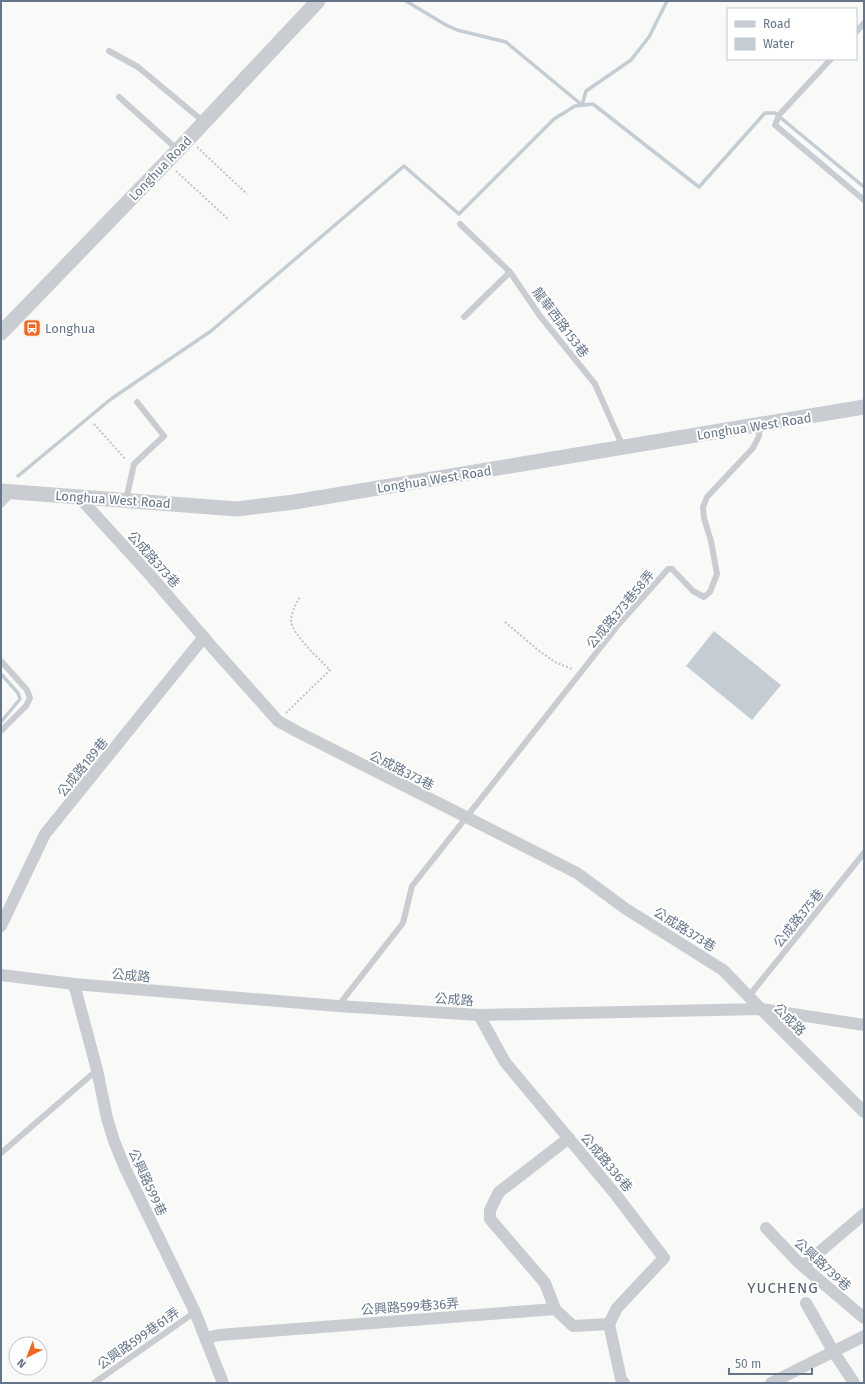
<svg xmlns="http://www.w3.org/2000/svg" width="865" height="1384" viewBox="0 0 865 1384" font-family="'Fira Sans','Noto Sans TC',sans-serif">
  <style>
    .water { fill: #c3cdd3 }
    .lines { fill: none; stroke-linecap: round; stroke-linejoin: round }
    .stream { stroke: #c3cdd3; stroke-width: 3.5 }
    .path { stroke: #c2c4c7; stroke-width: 2; stroke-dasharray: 2 2; stroke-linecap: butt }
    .service { stroke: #c9ccd1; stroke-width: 6 }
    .minor { stroke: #c9ccd1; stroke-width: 12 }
    .tertiary { stroke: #c9ccd1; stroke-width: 15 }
    .labels { text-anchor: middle; stroke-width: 4; stroke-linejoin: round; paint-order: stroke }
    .street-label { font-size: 13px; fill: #65768b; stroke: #fff }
    .poi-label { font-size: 13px; fill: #65768b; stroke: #fff; text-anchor: start }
    .quarter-label { font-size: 15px; letter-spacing: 1px; fill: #54606f; stroke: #fff }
  </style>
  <rect width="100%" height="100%" fill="#f9faf7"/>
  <polygon class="water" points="714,631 781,685 752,720 686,666"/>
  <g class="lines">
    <g class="stream">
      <polyline points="406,1 446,25 457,30 506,42 582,105 586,91 631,60 649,37 667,1"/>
      <polyline points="18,476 111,399 211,331 404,166 459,214 554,119 575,106 593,104 699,187 765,113 775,113 864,187"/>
      <polyline points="1,674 18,693 20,699 1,722"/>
    </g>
    <g class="path">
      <polyline points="197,147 247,194"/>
      <polyline points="176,171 229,220"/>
      <polyline points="94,424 126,460"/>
      <polyline points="505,622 538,650 555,662 572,669"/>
      <path d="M286,713L330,670C320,660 292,634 291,621C291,613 296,603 300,597"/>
    </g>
    <g class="service">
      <polyline points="856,32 864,23"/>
      <polyline points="109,51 138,67 204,122"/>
      <polyline points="831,59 779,115 775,125 864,200"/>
      <polyline points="119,97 177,149"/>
      <polyline points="460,224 510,272 540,316 595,384 623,447"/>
      <polyline points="464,317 510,272"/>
      <polyline points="126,500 134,464 164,436 137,402"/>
      <polyline points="1,505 13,493"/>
      <polyline points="1,661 27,690 30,698 26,706 1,731"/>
      <polyline points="749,996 864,853"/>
      <polyline points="338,1006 403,923 412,886 619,624 668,569 672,569 693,591 704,597 710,592 717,574 711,541 704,518 703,507 707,497 753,448 759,436 760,425"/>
      <polyline points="1,1153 97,1070"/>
      <polyline points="94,1383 195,1312"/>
    </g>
    <g class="minor">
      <polyline points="79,497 150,575 212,647 278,721 296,731 577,873 626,909 723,970 761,1009 864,1112"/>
      <polyline points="1,926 45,834 204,637"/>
      <polyline points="1,975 74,984 338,1006 479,1015 761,1009 864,1025"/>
      <polyline points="74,984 97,1070 107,1118 114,1141 125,1168 195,1312 223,1383"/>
      <polyline points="479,1015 505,1062 616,1195 664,1258 617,1308 609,1324"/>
      <polyline points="766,1228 798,1262 864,1318"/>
      <polyline points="803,1266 864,1214"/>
      <polyline points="806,1303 833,1351 854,1383"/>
      <polyline points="555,1309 545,1283 490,1219 490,1210 499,1192 569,1138"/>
      <polyline points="609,1324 621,1379 624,1383"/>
      <polyline points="206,1338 219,1335 555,1309 573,1326 609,1324"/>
      <polyline points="771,1383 864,1336"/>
    </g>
    <g class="tertiary">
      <polyline points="1,333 178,150 318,1"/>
      <polyline points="1,491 237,509 294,502 864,407"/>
    </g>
  </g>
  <defs>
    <symbol id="bus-square" viewBox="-11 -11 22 22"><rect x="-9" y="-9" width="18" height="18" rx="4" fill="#f5661c" stroke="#fff"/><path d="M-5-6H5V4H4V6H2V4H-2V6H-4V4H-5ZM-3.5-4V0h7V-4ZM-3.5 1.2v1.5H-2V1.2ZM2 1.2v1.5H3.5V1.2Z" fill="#fff"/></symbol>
  </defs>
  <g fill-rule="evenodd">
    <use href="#bus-square" x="22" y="318" width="20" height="20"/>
  </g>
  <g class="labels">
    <g class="street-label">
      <text transform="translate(160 168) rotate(-46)" y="5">Longhua Road</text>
      <text transform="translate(561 322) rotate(53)" y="5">龍華西路153巷</text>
      <text transform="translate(754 426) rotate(-9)" y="5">Longhua West Road</text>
      <text transform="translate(434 479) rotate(-9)" y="5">Longhua West Road</text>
      <text transform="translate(113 499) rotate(4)" y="5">Longhua West Road</text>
      <text transform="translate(154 559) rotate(48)" y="5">公成路373巷</text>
      <text transform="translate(620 609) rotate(-50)" y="5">公成路373巷58弄</text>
      <text transform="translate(82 767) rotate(-51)" y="5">公成路189巷</text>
      <text transform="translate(402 770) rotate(27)" y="5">公成路373巷</text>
      <text transform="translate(798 918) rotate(-51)" y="5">公成路375巷</text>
      <text transform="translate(685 929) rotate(32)" y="5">公成路373巷</text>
      <text transform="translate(131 975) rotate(5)" y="5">公成路</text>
      <text transform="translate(454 999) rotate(4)" y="5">公成路</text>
      <text transform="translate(790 1019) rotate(45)" y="5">公成路</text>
      <text transform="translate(607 1162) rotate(50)" y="5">公成路336巷</text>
      <text transform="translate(148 1182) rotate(65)" y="5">公興路599巷</text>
      <text transform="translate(823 1264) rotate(42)" y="5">公興路739巷</text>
      <text transform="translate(410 1306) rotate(-4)" y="5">公興路599巷36弄</text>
      <text transform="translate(138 1338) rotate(-35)" y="5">公興路599巷61弄</text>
    </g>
    <g class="poi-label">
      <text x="45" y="333">Longhua</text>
    </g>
    <g class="quarter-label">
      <text x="783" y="1293">YUCHENG</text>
    </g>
  </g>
  <rect width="865" height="1384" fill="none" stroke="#65768b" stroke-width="4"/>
  <rect x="727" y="8" width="130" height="52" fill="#ffffff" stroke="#c1c8d1"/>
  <rect x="735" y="21" width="20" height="6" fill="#c9ccd1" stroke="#c1c8d1"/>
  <text x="763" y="28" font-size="12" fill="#65768b">Road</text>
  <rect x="735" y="38" width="20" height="12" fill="#c3cdd3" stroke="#c1c8d1"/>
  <text x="763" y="48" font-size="12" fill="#65768b">Water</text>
  <g transform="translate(28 1356) rotate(222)"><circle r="19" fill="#ffffff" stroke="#c1c8d1"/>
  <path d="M0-3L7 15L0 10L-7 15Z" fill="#f5661c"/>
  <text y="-6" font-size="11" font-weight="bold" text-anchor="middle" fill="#65768b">N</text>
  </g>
  <path d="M729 1368v6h83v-6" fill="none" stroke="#65768b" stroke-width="2"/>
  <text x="735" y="1368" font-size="12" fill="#65768b" stroke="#ffffff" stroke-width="3" paint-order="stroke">50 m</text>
</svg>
